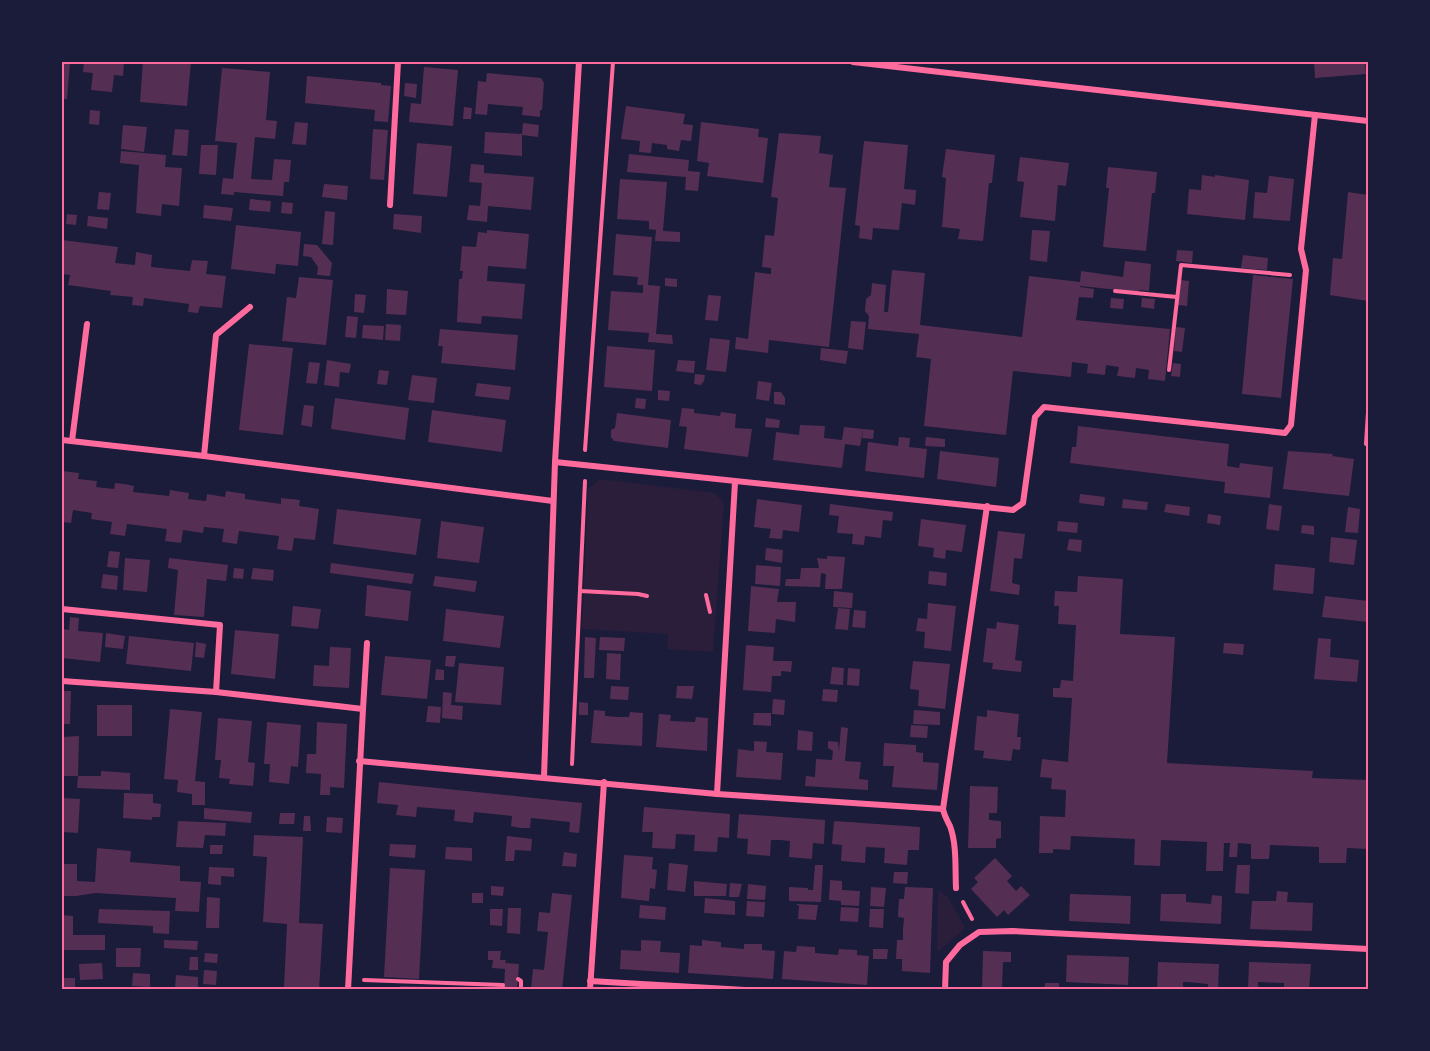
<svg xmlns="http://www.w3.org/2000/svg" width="1430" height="1051" viewBox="0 0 1430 1051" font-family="Overpass,sans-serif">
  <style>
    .green { fill: #2a1e3b }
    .building { fill: #542f53 }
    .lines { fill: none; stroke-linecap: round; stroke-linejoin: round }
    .path { stroke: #ff6b9d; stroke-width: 4 }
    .minor { stroke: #ff6b9d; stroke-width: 6 }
    .neatline { fill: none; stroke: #ff6b9d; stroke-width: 2 }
  </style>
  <rect width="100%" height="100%" fill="#1b1b3a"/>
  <g class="green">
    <polygon points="600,479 715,493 724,503 713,652 667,649 668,634 582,629 588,489"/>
    <polygon points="938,890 948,897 965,928 939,951 937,950"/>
  </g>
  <g class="building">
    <polygon points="62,62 70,62 67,99 62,99"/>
    <polygon points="84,62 124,62 123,76 114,75 112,92 91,90 93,73 83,72"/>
    <polygon points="143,62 191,62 187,106 140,102"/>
    <polygon points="1314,62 1365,62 1366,74 1315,78"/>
    <polygon points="424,67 458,70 453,126 409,122 411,103 421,104"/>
    <polygon points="222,68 270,72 266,120 277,121 275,139 255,137 251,179 272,180 274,159 291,160 289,182 284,182 283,196 234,192 234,195 221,194 223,178 233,179 237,143 215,141"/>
    <polygon points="487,73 541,78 544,83 542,110 540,110 540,117 522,115 523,107 488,104 487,115 475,114 478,81 486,82"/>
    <polygon points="307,76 381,83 381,85 391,86 388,122 374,121 375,110 305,103"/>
    <polygon points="405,83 417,84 416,98 404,96"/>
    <polygon points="626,106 685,114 683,124 693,125 691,141 681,140 679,151 667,149 667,145 652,143 651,153 639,152 640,141 621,139"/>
    <polygon points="464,107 472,108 471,119 463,119"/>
    <polygon points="90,110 100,111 99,125 89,124"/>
    <polygon points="295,122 308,123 306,145 292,144"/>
    <polygon points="701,122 759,129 758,137 768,138 763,183 707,176 709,163 697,161"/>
    <polygon points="523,123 539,125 538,137 522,135 522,156 484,153 485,132 522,134"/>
    <polygon points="123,125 147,127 144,152 121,149"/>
    <polygon points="175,129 189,130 187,156 172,155"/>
    <polygon points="373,129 388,130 384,180 370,179"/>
    <polygon points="779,133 821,136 819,153 833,155 829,187 846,188 829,347 769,340 768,353 735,349 736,337 748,339 755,272 771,274 771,268 762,267 765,235 774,236 778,198 771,197"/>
    <polygon points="864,141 908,145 904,189 916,190 915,205 902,203 899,230 873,228 872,240 859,238 860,226 855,225"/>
    <polygon points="417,143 452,146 447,197 413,194"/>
    <polygon points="201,145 218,145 216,175 199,174"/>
    <polygon points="946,149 995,155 992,183 989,183 983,241 958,239 960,229 942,227 946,178 942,177"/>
    <polygon points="121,151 166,155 165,167 182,168 179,206 162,204 161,216 136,213 139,165 120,163"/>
    <polygon points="629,154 689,160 688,171 700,172 698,191 685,190 686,177 627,172"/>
    <polygon points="1020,157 1069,163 1066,186 1058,185 1055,221 1020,217 1024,182 1017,181"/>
    <polygon points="471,164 484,165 484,173 534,177 531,210 488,206 487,222 467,220 469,205 480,206 482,183 469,182"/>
    <polygon points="1108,167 1157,172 1155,193 1152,193 1146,251 1103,247 1109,188 1106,188"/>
    <polygon points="1202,175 1215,177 1215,175 1249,180 1245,220 1187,214 1189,189 1201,190"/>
    <polygon points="1269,176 1294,179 1290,221 1253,218 1255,192 1267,193"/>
    <polygon points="620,179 667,182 663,231 680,232 680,242 655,241 656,230 649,229 649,221 617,219"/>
    <polygon points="324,184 348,186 347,200 322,197"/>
    <polygon points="99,192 111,193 109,210 97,209"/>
    <polygon points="1348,192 1368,195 1368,301 1330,295 1333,258 1342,259"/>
    <polygon points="250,199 271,201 270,212 249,210"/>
    <polygon points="282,202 293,203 292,214 281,213"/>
    <polygon points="204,205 233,208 231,221 203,218"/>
    <polygon points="325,211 335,212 333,245 322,244"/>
    <polygon points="67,214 77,215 76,225 66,224"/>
    <polygon points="394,214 422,216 421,233 393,229"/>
    <polygon points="88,216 108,218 107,229 87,226"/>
    <polygon points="236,225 301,232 298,266 276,264 275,274 231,269"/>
    <polygon points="487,230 529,234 526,269 488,266 487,281 525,284 522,319 482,316 481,324 457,322 459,279 462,279 463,271 460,271 462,246 476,247 478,232 487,233"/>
    <polygon points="1032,230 1050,231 1047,262 1030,260"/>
    <polygon points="616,234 652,237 648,285 660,286 656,334 672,335 673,344 648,342 649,333 608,330 611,291 643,293 643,285 637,285 638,277 613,275"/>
    <polygon points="62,240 118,247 115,263 135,265 136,252 152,255 151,267 190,271 192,260 208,261 206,274 226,276 222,308 200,306 198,313 188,312 189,304 144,298 143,306 132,305 133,297 110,295 111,291 68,285 70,275 62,274"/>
    <polygon points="304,244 317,245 332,263 330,276 317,275 318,267 311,257 303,256"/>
    <polygon points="1177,250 1193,251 1192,263 1176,261"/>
    <polygon points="1243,255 1268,258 1267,270 1241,268"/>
    <polygon points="1125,261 1151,264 1149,291 1139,290 1139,292 1080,286 1080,287 1094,289 1093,298 1079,297 1076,320 1170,329 1165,381 1148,379 1149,370 1136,368 1135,378 1117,376 1119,367 1106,365 1105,375 1087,373 1088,364 1072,362 1071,377 1013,371 1006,435 924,426 931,359 916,357 919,334 868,329 869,316 865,311 866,299 871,295 872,283 886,285 884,312 888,312 892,270 925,273 920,325 1022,337 1029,276 1080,282 1081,271 1123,277"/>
    <polygon points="1253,275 1293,279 1281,398 1242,394"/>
    <polygon points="299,277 333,280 326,345 282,341 287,297 296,298"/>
    <polygon points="665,278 677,279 677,287 665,286"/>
    <polygon points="1181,280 1189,281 1187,306 1178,305"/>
    <polygon points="387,289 408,291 406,315 386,314"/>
    <polygon points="355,294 366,295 364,313 354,312"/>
    <polygon points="708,295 721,296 718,321 705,320"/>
    <polygon points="1111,298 1124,299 1123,309 1110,308"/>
    <polygon points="1142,298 1155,299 1154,309 1141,307"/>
    <polygon points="347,316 358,317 356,338 345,337"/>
    <polygon points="851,321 866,322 863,350 848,348"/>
    <polygon points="386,324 401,325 400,341 385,340"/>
    <polygon points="363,325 384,326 383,340 362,338"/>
    <polygon points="1176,327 1185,328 1182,352 1174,351"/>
    <polygon points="440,329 518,335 515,370 441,363 443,346 438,346"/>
    <polygon points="710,338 730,340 726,372 706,370"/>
    <polygon points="249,344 293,348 283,435 239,430"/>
    <polygon points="607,346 655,350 652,391 604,387"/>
    <polygon points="821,348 848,351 846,364 820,360"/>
    <polygon points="327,360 351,364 349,373 340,372 339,387 324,385"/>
    <polygon points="678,360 695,361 694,373 676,371"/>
    <polygon points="309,362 320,363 317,384 306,383"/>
    <polygon points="1173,363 1181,364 1180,377 1171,376"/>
    <polygon points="379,370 389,371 387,385 377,384"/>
    <polygon points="695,374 705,375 704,381 701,385 694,384"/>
    <polygon points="412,375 437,378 434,403 408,400"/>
    <polygon points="758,381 772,383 769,401 756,399"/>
    <polygon points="477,383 511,387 509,400 475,396"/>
    <polygon points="658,390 670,391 669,401 658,400"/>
    <polygon points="774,392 781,392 785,398 785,405 774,404"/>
    <polygon points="335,398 409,408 405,440 331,429"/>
    <polygon points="636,398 646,399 645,409 635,408"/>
    <polygon points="304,405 314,406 312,427 301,425"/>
    <polygon points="682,408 694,409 694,413 720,416 721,412 736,414 735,428 752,429 748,457 684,449 687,427 679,426"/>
    <polygon points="432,410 506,420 502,452 428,442"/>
    <polygon points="617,413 671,420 668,448 614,441 611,437 611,430 615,428"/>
    <polygon points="766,418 780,420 779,428 765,427"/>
    <polygon points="800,425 825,426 824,438 842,440 844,427 863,429 860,446 845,444 842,468 773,460 776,432 799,435"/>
    <polygon points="1078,426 1229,444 1227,466 1239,468 1240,463 1273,467 1270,498 1224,493 1225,482 1070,463 1072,447 1076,447"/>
    <polygon points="863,429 874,430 873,439 862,438"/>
    <polygon points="899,437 910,438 909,447 927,449 924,478 865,471 868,442 898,446"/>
    <polygon points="926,437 945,439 945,447 925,446"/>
    <polygon points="940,451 999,458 996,487 937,479"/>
    <polygon points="1288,451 1333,454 1332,456 1354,459 1349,496 1283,489"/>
    <polygon points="62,471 79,473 78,479 97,481 96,487 114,489 115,483 124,484 134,486 133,492 169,496 170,490 189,493 188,499 206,501 207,494 225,497 226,491 245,494 245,499 281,504 281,498 300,500 299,506 319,509 315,540 294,538 292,551 284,550 277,549 279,536 239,531 237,544 222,542 224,529 204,527 203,533 183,530 181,543 165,541 167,529 127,524 125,536 110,534 112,522 91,519 92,513 73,510 71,523 62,522"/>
    <polygon points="1080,494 1105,497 1104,506 1079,503"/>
    <polygon points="757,499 802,505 799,532 783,530 782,539 769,538 771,529 754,527"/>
    <polygon points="1123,499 1148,502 1147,510 1122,508"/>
    <polygon points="830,504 893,512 892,521 883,520 881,538 865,536 864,545 852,544 853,534 837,533 839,516 829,515"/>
    <polygon points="1166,504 1190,507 1189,516 1164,512"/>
    <polygon points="1269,504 1282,506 1279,531 1266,529"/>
    <polygon points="1348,507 1360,509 1358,533 1345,532"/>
    <polygon points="337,509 421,519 416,555 333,544"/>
    <polygon points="1208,514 1221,516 1220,525 1207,523"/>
    <polygon points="921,519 966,525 962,552 946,550 945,559 933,557 934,548 918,546"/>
    <polygon points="441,521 484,527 479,563 437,558"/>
    <polygon points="1058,521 1078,523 1077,533 1057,531"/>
    <polygon points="1302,525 1314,526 1314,535 1301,533"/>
    <polygon points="998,531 1025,534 1022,559 1014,558 1012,583 1020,585 1019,595 990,591"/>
    <polygon points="1331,537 1357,540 1354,565 1329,562"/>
    <polygon points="1069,539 1082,540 1081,552 1067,550"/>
    <polygon points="766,548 783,550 782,563 765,560"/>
    <polygon points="109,551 120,552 118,568 107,567"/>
    <polygon points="827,556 845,557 842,589 825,589 826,574 821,573 820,587 785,586 786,579 800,579 801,568 819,568 817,558 827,559"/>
    <polygon points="125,558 150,560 147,592 123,590"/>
    <polygon points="169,558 228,565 226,581 207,579 204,617 174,615 178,570 168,568"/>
    <polygon points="331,563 414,574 412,584 330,573"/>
    <polygon points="1275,564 1315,568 1313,594 1273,590"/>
    <polygon points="756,565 781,567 780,586 755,584"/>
    <polygon points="234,568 244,569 243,579 233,578"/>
    <polygon points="253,568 274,570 273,581 251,579"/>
    <polygon points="929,571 947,573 946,586 928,584"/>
    <polygon points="103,574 118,576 117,590 101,588"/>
    <polygon points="435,576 477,581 475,592 433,586"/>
    <polygon points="1078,576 1123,579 1120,634 1175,637 1167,763 1313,771 1312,778 1368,780 1368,849 1347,848 1346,863 1319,863 1319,847 1270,845 1269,859 1251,859 1251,844 1238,843 1237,857 1229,857 1230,843 1224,843 1223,871 1206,871 1207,842 1161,840 1160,866 1134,865 1135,839 1071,836 1070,850 1053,849 1053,853 1039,853 1040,816 1065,817 1066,790 1051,789 1052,778 1040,777 1042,759 1068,762 1072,698 1053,697 1053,688 1060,688 1061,680 1073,681 1076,625 1058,624 1059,606 1054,606 1055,591 1077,592"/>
    <polygon points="367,585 411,591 408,621 365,616"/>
    <polygon points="751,586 779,589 777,602 796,602 795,622 776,619 775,633 748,631"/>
    <polygon points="834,591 853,593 852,608 833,607"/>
    <polygon points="1325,596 1368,601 1368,622 1322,617"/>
    <polygon points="928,603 956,606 951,651 924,648 925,632 916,631 918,618 927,619"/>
    <polygon points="293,606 321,609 318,629 291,626"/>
    <polygon points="838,608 850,609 848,630 835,629"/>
    <polygon points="446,609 504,616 500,648 443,641"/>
    <polygon points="854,610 866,611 865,628 852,627"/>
    <polygon points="70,617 79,618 78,631 103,633 100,662 62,658 62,629 69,630"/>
    <polygon points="997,622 1019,625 1015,660 1022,661 1021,672 992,669 993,663 983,662 987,628 996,629"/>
    <polygon points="235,630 279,634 275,679 231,674"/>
    <polygon points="106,633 125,636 123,649 105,647"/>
    <polygon points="129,636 194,643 191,671 126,664"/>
    <polygon points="585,637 596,638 594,678 584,678"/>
    <polygon points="600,637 625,638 624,651 599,650"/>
    <polygon points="1318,638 1331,639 1330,657 1359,660 1357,682 1314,679"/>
    <polygon points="196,642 206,644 204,658 195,657"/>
    <polygon points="1224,643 1244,644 1243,655 1223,653"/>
    <polygon points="746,645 774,647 773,661 792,661 791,672 781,671 781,676 772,676 771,692 743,690"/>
    <polygon points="330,647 351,648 349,688 313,686 314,665 329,666"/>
    <polygon points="607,653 621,654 620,680 606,679"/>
    <polygon points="385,656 431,660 427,699 381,695"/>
    <polygon points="446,656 456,656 454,667 445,666"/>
    <polygon points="913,661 950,664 945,709 918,706 919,690 910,689"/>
    <polygon points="459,663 504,667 501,705 455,702"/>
    <polygon points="832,667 844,668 843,685 830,684"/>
    <polygon points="848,668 860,669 859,686 847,685"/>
    <polygon points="436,669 444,670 444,680 435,680"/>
    <polygon points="611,686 629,687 628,700 610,699"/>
    <polygon points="677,686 694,686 692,699 676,698"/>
    <polygon points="823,689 838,690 837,702 822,701"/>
    <polygon points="62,691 71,691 70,724 62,724"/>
    <polygon points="443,692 452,693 451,705 463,706 462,720 442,718"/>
    <polygon points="773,699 785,700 784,715 772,714"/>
    <polygon points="579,702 588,703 588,715 579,715"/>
    <rect x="97" y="705" width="35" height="31"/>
    <polygon points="428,706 441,707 440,723 426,722"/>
    <polygon points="170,709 202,712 195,781 205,782 205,805 192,805 192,794 177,792 178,780 164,779"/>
    <polygon points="594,710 605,711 605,716 618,717 629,717 630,712 643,713 642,746 591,743"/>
    <polygon points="914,710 940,712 940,725 913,724"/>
    <polygon points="987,710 1019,714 1017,737 1021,737 1020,750 1013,749 1011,761 983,758 984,751 974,750 977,716 987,717"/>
    <polygon points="754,713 771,713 771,726 753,725"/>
    <polygon points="659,714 671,715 670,721 695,722 696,717 708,718 707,751 656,747"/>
    <polygon points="218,718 252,721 248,762 255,763 253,786 229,784 230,779 219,778 221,760 215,760"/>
    <polygon points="267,722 301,725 298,767 291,766 289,784 269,782 270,764 264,764"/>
    <polygon points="317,722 347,724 344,788 330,787 330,795 320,795 321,774 306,773 307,754 316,754"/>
    <polygon points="911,725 928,726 927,738 910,737"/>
    <polygon points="841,727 848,728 845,761 861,762 859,779 868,780 868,790 805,786 806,776 815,777 816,759 832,760 833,751 828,748 828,741 838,742 839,751"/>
    <polygon points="798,730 813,732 812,751 797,750"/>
    <polygon points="79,736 78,776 101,776 101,771 130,773 130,790 77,788 78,776 62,776 62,737"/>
    <polygon points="754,741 767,742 766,752 783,753 781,780 736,777 738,749 754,751"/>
    <polygon points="884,743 916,745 916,752 923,753 923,762 939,763 937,790 892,787 894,766 883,766"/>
    <polygon points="379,782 582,803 579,833 569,832 570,822 531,818 530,828 521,828 511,826 512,816 474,812 473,823 454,821 455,810 417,807 416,817 396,815 398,805 377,803"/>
    <polygon points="970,786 998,787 997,813 989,813 989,820 1001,821 1001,838 996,839 996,848 968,848"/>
    <polygon points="124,793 153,794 153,803 161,804 160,817 152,817 152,820 123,818"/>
    <polygon points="62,798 80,799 78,833 62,832"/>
    <polygon points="644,807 730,814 729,838 718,837 717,852 694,851 695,835 676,834 675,849 652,848 653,832 642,832"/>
    <polygon points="204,808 252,812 251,823 204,819"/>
    <polygon points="280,813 295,813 294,824 279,824"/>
    <polygon points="739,814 825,820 824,844 813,843 812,859 789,857 790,841 780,840 771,840 770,856 747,854 748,839 737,838"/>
    <polygon points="304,816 310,816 311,831 303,831"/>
    <polygon points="327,817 343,818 342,833 326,832"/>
    <polygon points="178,821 226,823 225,836 205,835 203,848 176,847"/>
    <polygon points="834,821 920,827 919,850 908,850 907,865 884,863 885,848 866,847 865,863 841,861 842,845 832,844"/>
    <polygon points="254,835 303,837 299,923 323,924 319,990 284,988 287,924 263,922 267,857 253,856"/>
    <polygon points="507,836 532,839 531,851 515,850 514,861 505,861"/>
    <polygon points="390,844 416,845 415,858 389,856"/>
    <polygon points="210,845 223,845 222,854 210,854"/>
    <polygon points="446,847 472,848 472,861 445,859"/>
    <polygon points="97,848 131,851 130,862 180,866 180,881 201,882 199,912 175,911 176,898 95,893 76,896 62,896 62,864 77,864 77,881 95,882"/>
    <polygon points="564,852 577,854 576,867 562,866"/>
    <polygon points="624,855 653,857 652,869 657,870 655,889 650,888 649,901 621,898"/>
    <polygon points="995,858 1012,876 1007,881 1016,891 1021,886 1030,895 1008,915 1004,910 997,917 971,889 978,882 974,878"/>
    <polygon points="669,863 688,865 685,892 667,890"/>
    <polygon points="815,865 823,865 821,902 789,901 789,887 808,888 808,890 813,890"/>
    <polygon points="1237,865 1250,865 1249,894 1235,893"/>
    <polygon points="209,867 234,868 234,877 221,876 221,885 208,884"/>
    <polygon points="390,868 425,870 419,979 384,977"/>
    <polygon points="894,872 908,872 907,884 893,883"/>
    <polygon points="830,880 842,881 842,890 860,891 859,906 841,905 841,901 829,900"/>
    <polygon points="694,881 727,884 726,896 694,896"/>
    <polygon points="730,883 742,884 739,897 729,897"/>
    <polygon points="748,884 766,886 765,900 747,899"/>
    <polygon points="491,886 504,887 503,896 491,895"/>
    <polygon points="871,887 886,888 884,907 870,906"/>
    <polygon points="905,887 933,888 930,973 902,971 902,959 896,959 897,940 903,940 903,929 904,918 898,917 899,899 904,899"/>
    <polygon points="1277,891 1288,892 1287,902 1313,903 1312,931 1250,929 1252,901 1276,901"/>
    <rect x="472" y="893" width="11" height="10"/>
    <polygon points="552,893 572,895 562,990 531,989 533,969 544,970 548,932 537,931 539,912 550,913"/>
    <polygon points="1070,894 1131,896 1130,924 1069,921"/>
    <polygon points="1161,894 1186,894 1186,902 1211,904 1212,895 1222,896 1221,924 1160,921"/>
    <polygon points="207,897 220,898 219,928 206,928"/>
    <polygon points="705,898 735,901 735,915 704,913"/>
    <polygon points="747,901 765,902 764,917 746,916"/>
    <polygon points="796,904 818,905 816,920 798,919 799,906"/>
    <polygon points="640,905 666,907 665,920 639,918"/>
    <polygon points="841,907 859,908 858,922 840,921"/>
    <polygon points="508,908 521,908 520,934 507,933"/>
    <polygon points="99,909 170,911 169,934 153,933 153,926 98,923"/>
    <polygon points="490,909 503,909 502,926 490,925"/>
    <polygon points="870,909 884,909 883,928 869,927"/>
    <polygon points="62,915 73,916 73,935 105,935 105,950 62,950"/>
    <polygon points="164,940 198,941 197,950 164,948"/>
    <polygon points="641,940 661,941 660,952 680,953 679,973 620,969 621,950 641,951"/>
    <polygon points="702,940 721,942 721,947 744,949 744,944 762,944 762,950 775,951 773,979 688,973 690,945 702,946"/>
    <polygon points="797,946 815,947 815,953 838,955 839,949 857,950 857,955 869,956 867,985 782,979 784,951 796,952"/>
    <polygon points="116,948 141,948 140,967 116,967"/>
    <polygon points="873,949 888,949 887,959 873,959"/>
    <polygon points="488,951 501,951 500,960 506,960 505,963 519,964 517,990 504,989 505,969 492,968 493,960 488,960"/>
    <polygon points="983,951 1011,952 1011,962 1003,962 1002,987 1009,988 1009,990 982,990"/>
    <polygon points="205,953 218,954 217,963 204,962"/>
    <polygon points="1067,955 1129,957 1128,985 1066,982"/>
    <polygon points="190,957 198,957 198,970 189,970"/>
    <polygon points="1158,962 1219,964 1218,990 1208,990 1208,984 1188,982 1183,982 1183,990 1157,990"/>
    <polygon points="1249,962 1311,964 1309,990 1284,990 1284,983 1258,982 1258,990 1248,990"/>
    <polygon points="102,963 103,979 80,980 79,964"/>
    <polygon points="204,970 217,971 216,985 203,984"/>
    <polygon points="133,973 150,974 150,987 132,986"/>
    <polygon points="176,975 198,977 198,989 175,988"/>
    <rect x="62" y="978" width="13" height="12"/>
    <polygon points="1045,983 1059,983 1059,990 1044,990"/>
    <polygon points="400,986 435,987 435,990 400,990"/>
  </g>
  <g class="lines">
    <g class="path">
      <polyline points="1115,291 1177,297"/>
      <polyline points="1169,370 1181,265 1290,275"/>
      <polyline points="1366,444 1368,412"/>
      <polyline points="585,450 613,62"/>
      <polyline points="580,591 638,594 647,596"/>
      <polyline points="706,595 710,612"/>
      <polyline points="572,764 585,481"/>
      <polyline points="963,902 972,919"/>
      <polyline points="518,979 521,981 521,990"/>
      <polyline points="364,980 503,985 502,990"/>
    </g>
    <g class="minor">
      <polyline points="853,62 1368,121"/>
      <polyline points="390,205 398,62"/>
      <polyline points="62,440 204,456 553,501"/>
      <polyline points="72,441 87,324"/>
      <polyline points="204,456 216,335 250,307"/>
      <polyline points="555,462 1013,510 1023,503 1035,417 1044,407 1285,433 1291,425 1306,270 1301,249 1315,115"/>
      <polyline points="62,609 220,625 216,692"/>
      <polyline points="62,681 216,692 363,709 348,990"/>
      <polyline points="363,709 367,643"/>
      <polyline points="359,761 717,794 943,809"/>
      <polyline points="544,777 555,462 579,62"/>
      <polyline points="717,794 735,482"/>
      <path d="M956,888C955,868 957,845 950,826C947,820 944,815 943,809L987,506"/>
      <polyline points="590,981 745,990"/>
      <polyline points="590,990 604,782"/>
      <polyline points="945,990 946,962 960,945 979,932 1013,931 1368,949"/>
    </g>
  </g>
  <rect width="1430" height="1051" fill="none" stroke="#1b1b3a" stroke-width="126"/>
  <rect x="63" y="63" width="1304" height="925" class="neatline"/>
</svg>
